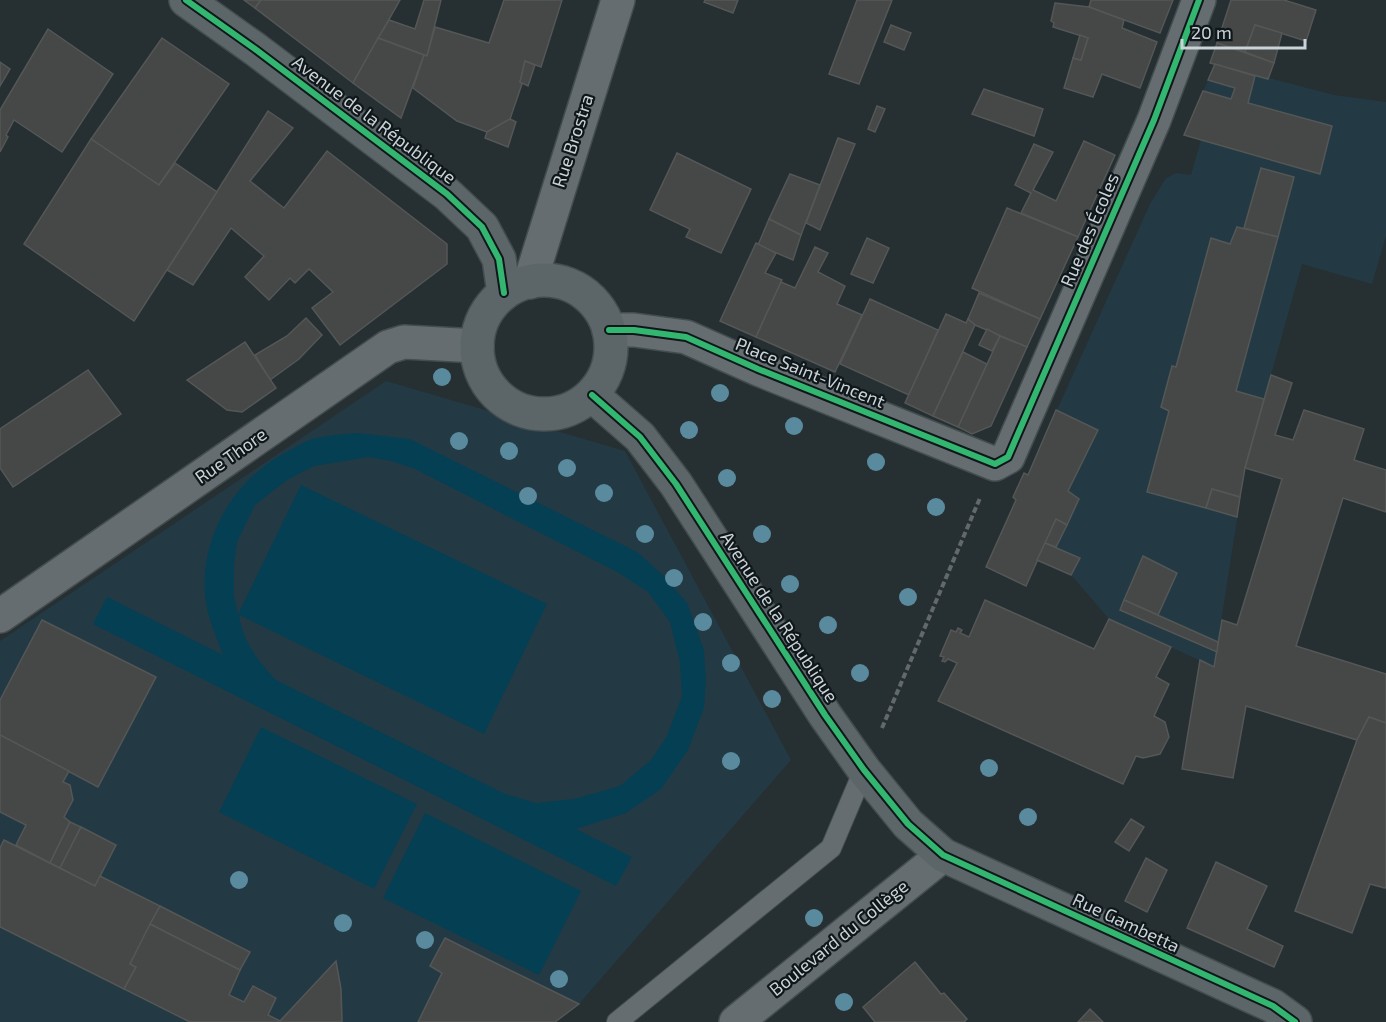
<svg xmlns="http://www.w3.org/2000/svg" width="1386" height="1022" viewBox="0 0 1386 1022" font-family="'Exo 2',sans-serif">
  <style>
    .built { fill: #233a44 }
    .green { fill: #053f53; fill-rule: evenodd }
    .building { fill: #454847; stroke: #545756; stroke-width: 1.5 }
    .lines { fill: none; stroke-linecap: round; stroke-linejoin: round }
    .service-casing { stroke: #434c4f; stroke-width: 22 }
    .minor-casing { stroke: #434c4f; stroke-width: 36 }
    .tertiary-casing { stroke: #434c4f; stroke-width: 36 }
    .secondary-casing { stroke: #434c4f; stroke-width: 36 }
    .path { stroke: #62686b; stroke-width: 4; stroke-dasharray: 6 3; stroke-linecap: butt }
    .service { stroke: #666d70; stroke-width: 20 }
    .minor { stroke: #666d70; stroke-width: 33 }
    .tertiary { stroke: #666d70; stroke-width: 33 }
    .secondary { stroke: #5c6669; stroke-width: 33 }
    .cycleway-casing { stroke: #10171b; stroke-width: 10 }
    .cycleway { stroke: #33b770; stroke-width: 6 }
    .tree { fill: #5a8a9e }
    .labels { text-anchor: middle; stroke-width: 4.5; stroke-linejoin: round; paint-order: stroke }
    .street-label { font-size: 18px; fill: #c9d3d8; stroke: #10171b }
  </style>
  <rect width="100%" height="100%" fill="#262f32"/>
  <g class="built">
    <polygon points="1215,64 1334,95 1386,102 1386,236 1372,284 1302,264 1245,468 1214,667 1109,619 1071,575 1037,560 1026,586 986,567 1016,500 1013,497 1024,473 1028,474 1150,204 1166,178 1176,173 1191,175 1201,140 1184,135"/>
    <polygon points="386,381 625,451 791,760 579,1004 555,1022 0,1022 0,641"/>
  </g>
  <g class="green">
    <path d="M358,433L410,439L637,552L662,574L687,603L704,650L706,679L704,708L688,750L661,789L626,813L576,829L632,857L616,886L93,624L107,597L223,655C216,635 206,615 205,594C200,533 238,475 292,449C300,445 308,439 317,438C330,435 345,434 358,433ZM369,457L391,461L415,469L619,573L648,592L670,622L680,663L682,696L667,736L651,760L620,786L574,799L536,803L505,794L276,680C258,661 243,642 239,615L484,734L547,604L301,485L238,614L234,596V566L237,542L255,505L287,480L314,466Z"/>
    <polygon points="261,727 417,804 374,889 219,812"/>
    <polygon points="425,813 581,891 539,975 383,898"/>
  </g>
  <g class="building">
    <polygon points="244,0 261,0 255,8"/>
    <polygon points="261,0 400,0 353,83 255,8"/>
    <polygon points="424,0 441,0 427,56 378,38 389,20 415,29"/>
    <polygon points="504,0 562,0 541,67 525,61 520,82 522,84 510,119 487,132 457,121 413,88 424,55 427,56 435,27 489,43"/>
    <polygon points="705,0 738,0 733,13 704,2"/>
    <polygon points="857,0 892,0 859,84 829,74"/>
    <polygon points="1091,0 1173,0 1160,33 1089,7"/>
    <polygon points="1231,0 1284,0 1316,10 1306,41 1255,25 1245,52 1217,43"/>
    <polygon points="1055,3 1089,7 1124,20 1122,28 1157,42 1140,88 1102,74 1093,97 1064,88 1073,58 1081,60 1088,38 1053,27 1054,23 1051,21"/>
    <polygon points="891,25 911,33 904,50 884,42"/>
    <polygon points="1255,25 1282,33 1274,63 1245,52"/>
    <polygon points="48,29 113,74 62,152 14,120 6,135 8,137 0,152 0,110"/>
    <polygon points="1080,35 1088,38 1081,60 1073,58"/>
    <polygon points="162,38 229,84 159,185 91,139"/>
    <polygon points="378,38 424,55 401,118 353,83"/>
    <polygon points="1217,43 1274,63 1268,79 1210,63"/>
    <polygon points="525,61 535,65 528,86 520,82"/>
    <polygon points="0,62 10,69 0,86"/>
    <polygon points="1215,64 1255,76 1248,103 1332,126 1320,174 1184,135 1203,91 1231,99 1235,88 1208,80"/>
    <polygon points="984,89 1043,109 1034,136 972,114"/>
    <polygon points="877,106 885,109 875,132 868,129"/>
    <polygon points="268,111 293,128 250,181 284,208 327,151 447,244 447,264 340,345 312,308 333,292 309,269 295,283 290,278 269,300 245,277 264,256 231,228 193,285 167,270"/>
    <polygon points="510,119 516,122 508,147 485,138 487,132"/>
    <polygon points="838,138 855,144 820,230 806,223"/>
    <polygon points="91,139 159,185 175,163 217,192 134,321 24,244"/>
    <polygon points="1084,141 1115,155 1078,237 1021,213 1031,193 1015,185 1034,144 1053,152 1033,190 1056,201"/>
    <polygon points="677,153 751,189 721,253 686,237 690,229 650,210"/>
    <polygon points="1261,168 1294,177 1278,237 1244,228"/>
    <polygon points="790,174 820,185 801,235 769,219"/>
    <polygon points="1007,208 1078,237 1040,319 972,288"/>
    <polygon points="769,219 801,235 793,260 758,245"/>
    <polygon points="1237,227 1278,237 1236,391 1264,399 1245,468 1240,497 1212,489 1206,508 1147,492 1169,411 1161,407 1172,366 1176,367 1211,238 1230,244"/>
    <polygon points="867,238 889,248 873,283 851,274"/>
    <polygon points="756,243 776,253 765,273 782,280 756,337 720,321"/>
    <polygon points="815,247 828,253 818,272 845,286 837,304 862,315 835,372 756,337 781,282 795,288"/>
    <polygon points="979,293 1040,319 1027,347 975,325 968,319"/>
    <polygon points="870,299 938,330 909,395 840,364"/>
    <polygon points="946,314 966,323 968,319 975,325 933,416 905,403"/>
    <polygon points="306,318 322,335 299,359 270,380 255,355 287,336"/>
    <polygon points="987,329 1000,336 992,351 979,345"/>
    <polygon points="1000,336 1027,347 991,426 972,434 958,427"/>
    <polygon points="245,342 276,388 242,412 227,410 187,380"/>
    <polygon points="963,352 987,364 958,427 933,416"/>
    <polygon points="88,370 121,414 13,487 0,468 0,429"/>
    <polygon points="1271,375 1292,383 1275,435 1293,440 1304,410 1364,429 1354,460 1386,470 1386,512 1343,498 1296,646 1386,674 1386,723 1369,717 1357,740 1246,706 1233,778 1182,769 1200,660 1214,667 1222,620 1237,625 1282,479 1245,468"/>
    <polygon points="1056,410 1098,430 1068,491 1079,499 1067,525 1056,519 1026,586 986,567 1016,500 1013,497 1024,473 1028,475"/>
    <polygon points="1212,489 1240,497 1237,517 1206,508"/>
    <polygon points="1056,519 1067,525 1056,547 1045,543"/>
    <polygon points="1045,543 1080,558 1071,575 1037,560"/>
    <polygon points="1143,556 1177,573 1158,615 1124,600"/>
    <polygon points="985,600 1094,649 1109,619 1171,647 1156,677 1169,684 1154,716 1165,722 1169,737 1160,754 1143,758 1136,756 1123,784 938,701 957,663 948,659 945,662 942,661 944,657 940,656 951,630 956,632 958,628 962,630 960,633 969,637"/>
    <polygon points="1124,600 1218,642 1217,652 1120,610"/>
    <polygon points="42,620 156,677 98,787 0,735 0,700"/>
    <polygon points="1369,717 1386,723 1386,886 1385,888 1370,884 1352,933 1295,911 1357,740"/>
    <polygon points="0,735 69,771 63,782 70,785 73,800 64,817 70,822 50,863 16,845 26,825 0,812"/>
    <polygon points="1131,819 1144,827 1129,851 1115,842"/>
    <polygon points="70,822 81,827 60,868 50,863"/>
    <polygon points="81,827 116,845 95,886 60,868"/>
    <polygon points="4,840 95,886 100,876 160,906 130,964 136,967 124,989 0,927 0,848"/>
    <polygon points="1146,858 1167,870 1147,912 1125,901"/>
    <polygon points="1216,862 1267,886 1247,929 1283,946 1274,967 1187,928"/>
    <polygon points="160,906 250,952 240,970 150,924"/>
    <polygon points="150,924 240,970 229,995 244,1002 253,986 276,998 268,1015 280,1021 336,961 341,989 342,1022 190,1022 124,989 136,967 130,964"/>
    <polygon points="445,938 469,950 579,1004 555,1022 418,1022 442,973 430,966"/>
    <polygon points="915,962 941,994 944,993 967,1019 964,1022 875,1022 863,1007"/>
    <polygon points="1090,1009 1103,1022 1078,1022"/>
  </g>
  <g class="lines">
    <defs>
      <polyline id="service" points="617,1022 831,848 864,770"/>
      <g id="minor">
        <polyline points="530,282 618,0"/>
        <polyline points="609,330 634,330 686,337 758,369 995,464 1008,457 1154,120 1199,0"/>
        <polyline points="0,616 388,347 404,342 477,346"/>
      </g>
      <polyline id="tertiary" points="736,1022 943,855"/>
      <g id="secondary">
        <polyline points="186,0 255,49 447,194 482,227 499,259 504,293"/>
        <circle cx="544" cy="347" r="67"/>
        <polyline points="592,395 640,437 676,484 825,715 864,770 908,824 943,855 1273,1006 1295,1022"/>
      </g>
    </defs>
    <use href="#service" class="service-casing"/>
    <use href="#minor" class="minor-casing"/>
    <use href="#tertiary" class="tertiary-casing"/>
    <use href="#secondary" class="secondary-casing"/>
    <polyline class="path" points="882,728 980,498"/>
    <use href="#service" class="service"/>
    <use href="#minor" class="minor"/>
    <use href="#tertiary" class="tertiary"/>
    <use href="#secondary" class="secondary"/>
    <defs>
      <g id="cycleway">
        <polyline points="186,0 255,49 447,194 482,227 499,259 504,293"/>
        <polyline points="609,330 634,330 686,337 758,369 995,464 1008,457 1154,120 1199,0"/>
        <polyline points="592,395 640,437 676,484 825,715 864,770 908,824 943,855 1273,1006 1295,1022"/>
      </g>
    </defs>
    <use href="#cycleway" class="cycleway-casing"/>
    <use href="#cycleway" class="cycleway"/>
  </g>
  <g class="tree">
    <circle cx="442" cy="377" r="9"/>
    <circle cx="720" cy="393" r="9"/>
    <circle cx="794" cy="426" r="9"/>
    <circle cx="689" cy="430" r="9"/>
    <circle cx="459" cy="441" r="9"/>
    <circle cx="509" cy="451" r="9"/>
    <circle cx="876" cy="462" r="9"/>
    <circle cx="567" cy="468" r="9"/>
    <circle cx="727" cy="478" r="9"/>
    <circle cx="604" cy="493" r="9"/>
    <circle cx="528" cy="496" r="9"/>
    <circle cx="936" cy="507" r="9"/>
    <circle cx="645" cy="534" r="9"/>
    <circle cx="762" cy="534" r="9"/>
    <circle cx="674" cy="578" r="9"/>
    <circle cx="790" cy="584" r="9"/>
    <circle cx="908" cy="597" r="9"/>
    <circle cx="703" cy="622" r="9"/>
    <circle cx="828" cy="625" r="9"/>
    <circle cx="731" cy="663" r="9"/>
    <circle cx="860" cy="673" r="9"/>
    <circle cx="772" cy="699" r="9"/>
    <circle cx="731" cy="761" r="9"/>
    <circle cx="989" cy="768" r="9"/>
    <circle cx="1028" cy="817" r="9"/>
    <circle cx="239" cy="880" r="9"/>
    <circle cx="814" cy="918" r="9"/>
    <circle cx="343" cy="923" r="9"/>
    <circle cx="425" cy="940" r="9"/>
    <circle cx="559" cy="979" r="9"/>
    <circle cx="844" cy="1002" r="9"/>
  </g>
  <g class="labels">
    <g class="street-label">
      <text transform="translate(374 120) rotate(37)" y="6">Avenue de la République</text>
      <text transform="translate(573 141) rotate(-72)" y="6">Rue Brostra</text>
      <text transform="translate(1090 230) rotate(-67)" y="6">Rue des Écoles</text>
      <text transform="translate(810 373) rotate(22)" y="6">Place Saint-Vincent</text>
      <text transform="translate(231 456) rotate(-35)" y="6">Rue Thore</text>
      <text transform="translate(779 617) rotate(57)" y="6">Avenue de la République</text>
      <text transform="translate(1126 923) rotate(25)" y="6">Rue Gambetta</text>
      <text transform="translate(839 938) rotate(-39)" y="6">Boulevard du Collège</text>
    </g>
  </g>
  <path d="M1182 39v9h123v-9" fill="none" stroke="#c9d3d8" stroke-width="3"/>
  <text x="1191" y="39" font-size="18" fill="#c9d3d8" stroke="#10171b" stroke-width="4.5" paint-order="stroke">20 m</text>
</svg>
